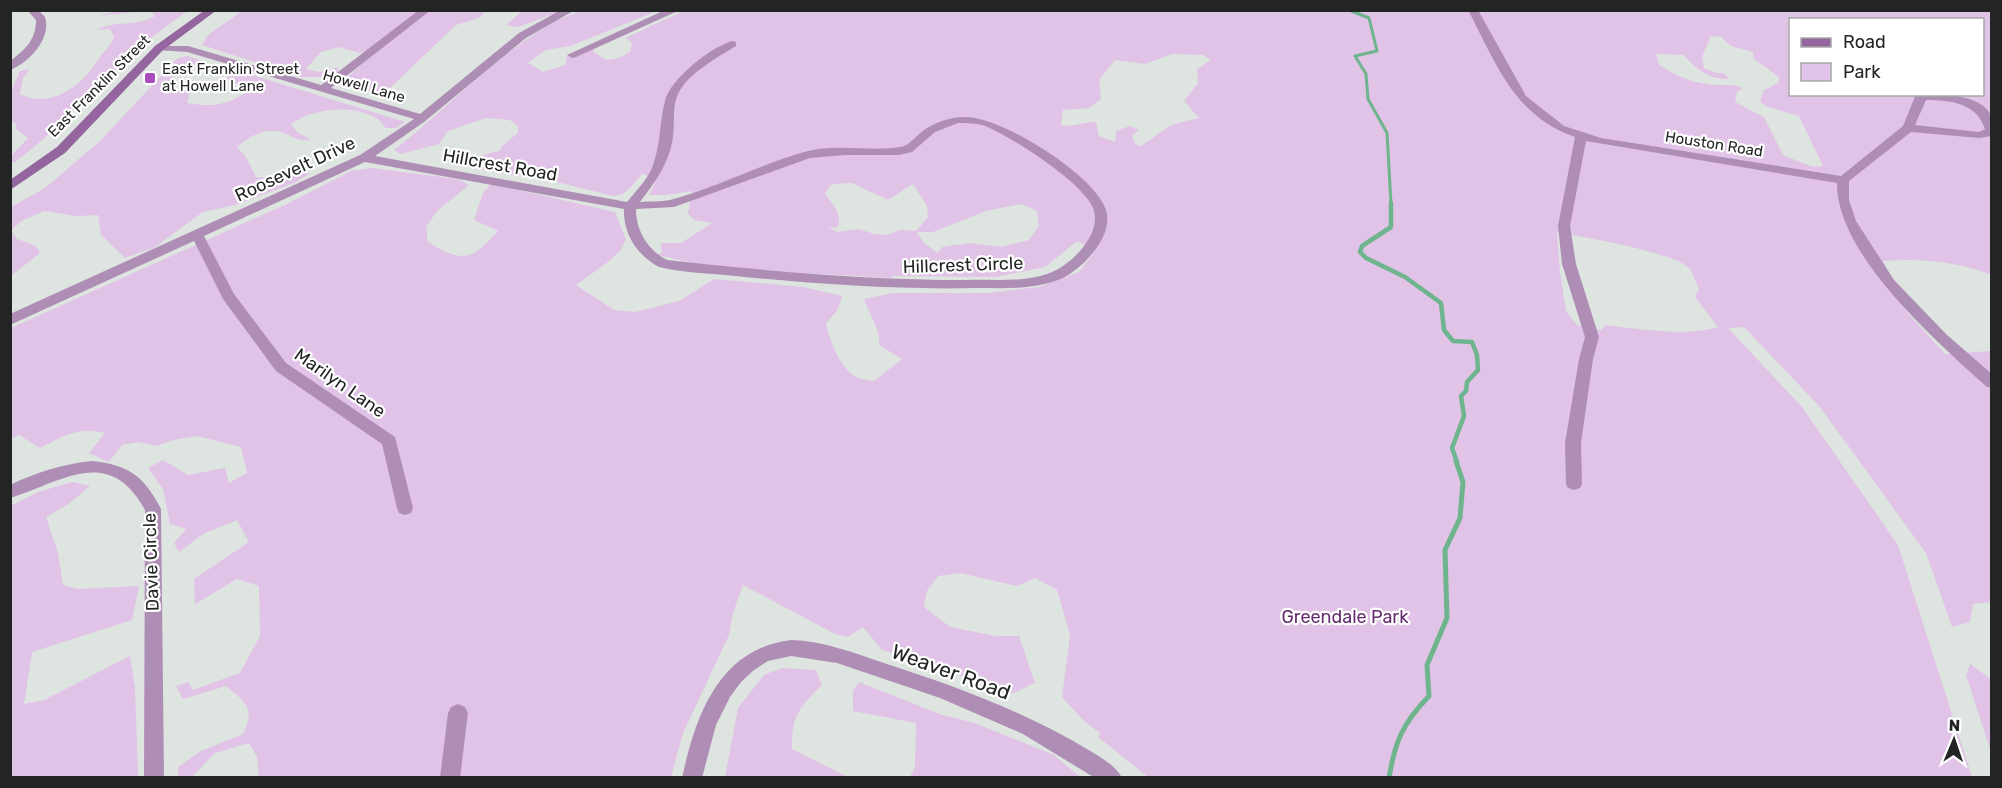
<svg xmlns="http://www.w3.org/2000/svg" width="2002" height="788" viewBox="0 0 2002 788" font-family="Rubik,sans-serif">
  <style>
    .green { fill: #e0c3e6; fill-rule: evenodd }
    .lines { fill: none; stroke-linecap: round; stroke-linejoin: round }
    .stream-far2 { stroke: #6eb48d; stroke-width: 3 }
    .stream-far1 { stroke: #6eb48d; stroke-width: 4.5 }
    .stream { stroke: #6eb48d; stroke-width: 5 }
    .street { fill: #af8eb6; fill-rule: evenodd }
    .secondary { fill: #95659f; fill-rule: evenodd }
    .poi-dot { fill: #a74eba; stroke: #fff; stroke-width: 2 }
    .labels { text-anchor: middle; stroke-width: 4.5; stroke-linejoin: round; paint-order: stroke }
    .far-poi-label { font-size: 15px; fill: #232524; stroke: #fff; text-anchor: start }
    .far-street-label { font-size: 15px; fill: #232524; stroke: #fff }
    .street-label { font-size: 18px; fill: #232524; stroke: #fff }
    .park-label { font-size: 18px; fill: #642c6f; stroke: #fff }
    .near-street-label { font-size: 21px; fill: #232524; stroke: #fff }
  </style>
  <rect width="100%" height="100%" fill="#dee4e0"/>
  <g class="green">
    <path d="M686,10L1991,11V275C1957,261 1919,258 1883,261L1905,310L1945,354L1991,351V602L1973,604L1970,622L1952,627L1926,553L1820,407L1744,327L1728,328L1802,407L1898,545L1972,777H1148L1098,737L1100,733L1084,721L1062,697L1070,635L1057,590L1035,578L1017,586L960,573L938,576L927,591L924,607L950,627L996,636H1019L1035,683L1009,695L942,668L882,650L863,627L848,637L835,634L743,585L733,613L729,635L683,733L671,777H259L257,757L249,743L215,753L192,777H178V767L201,751L243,734C256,707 246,703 226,686L183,699L176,686L188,682L193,690L240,673L260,636L259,586L237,579L195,604L194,579L249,542L237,520L203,534L179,552L174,543L186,529L170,524L163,489L148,468L163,460L188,475L225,468L229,483L247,473L241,447L197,436L173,440L157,446L138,442L122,445L109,462L89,453L105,433C77,427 65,435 40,448L19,435L11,439V328L289,203L351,171L372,168L457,179L469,185L437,211L426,227L428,242C462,263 472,261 498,231L474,220L483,193L491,184L615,212L626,240L620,251L608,262L576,285L614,310L635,312L679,301L714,279L803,287L842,296L838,309L826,324C831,343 838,365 856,377C860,380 868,380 874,381L902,359L879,345C881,330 869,314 864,299L893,293H989L1039,287L1079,272L1095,251L1077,241L1045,267L996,277L892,276L891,278L767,271L693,263L658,255L662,252L661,243H681L712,223L694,220L688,213L692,191L665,195H649L655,183L643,173L631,187L623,194L613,196L557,182L467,167L475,157L499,151L503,145L518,133V126L510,120L486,118L448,131L439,144L401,154L394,150C442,114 529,22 583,11C603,7 637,11 657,11L570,46L546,50L528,63L543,72L566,65V57L576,56L594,48V52L606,60L619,58L630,52L632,43L625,38ZM1790,20H1982V94H1790ZM1711,36L1721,37L1731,46L1753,52L1754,59L1779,77L1778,83L1763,91L1760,102L1768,107L1799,116L1823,166L1813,167L1783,155L1764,117L1735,102L1737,92L1743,88C1733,84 1729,85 1719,85C1696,85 1678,77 1659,65L1656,54L1684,55C1695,69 1711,80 1729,79L1724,73H1716L1704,68L1702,57ZM1172,54L1203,55L1211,60L1197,69L1198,83L1184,101L1199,118L1171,125L1141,146L1136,145L1132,136L1139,130L1130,126L1116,131L1115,142L1099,136L1096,122C1084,121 1071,128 1061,125L1063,110L1089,108L1101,99L1099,80L1115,60L1145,64ZM852,183L888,200L913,184L927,206L928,217L916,231L900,230L888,235L874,234L859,229L837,232L829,228L838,227C842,212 832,205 825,193L832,184ZM1021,204L1037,211L1039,226L1029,240L1001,247L969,243L942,247L938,253L924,243L917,232H933L986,211ZM1557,232C1582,237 1673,252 1689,268C1693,273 1696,283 1699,289L1695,297L1718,327C1686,337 1640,329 1606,325L1601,330L1577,325L1566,311L1560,272Z"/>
    <path d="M119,11H188C123,53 77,116 15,162H11V156L28,138L16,129L15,122H11L12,89L20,71L30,69L23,78L20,94C50,110 83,85 98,60C104,50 109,49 114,37L110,29L97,30C114,20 137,27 155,16L152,12L145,11L98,16Z"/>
    <path d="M242,11H486L479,18L456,25L390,88C374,97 358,87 343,81L383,46L360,53L339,47L321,52L306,69L319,72L338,67V71L325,77H302L202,45L208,35Z"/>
    <polygon points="522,11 562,11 518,27 506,25"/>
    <path d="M187,56L203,61L204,66L185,71L173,78L170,90H191L187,103C209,107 226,106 245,93L244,88L226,79L227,77L239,71L405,122L396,128H386C383,125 380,120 376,118C353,104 313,108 291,124L297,132L311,140C299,141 295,138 284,133C267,126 250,136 237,147L246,157L256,177L280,179L304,169L309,174L294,183L235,205L203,212L155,247L125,258L101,235L98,215L77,216L44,211L23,220L11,230L17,239L36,246L40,253L11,276V207L45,188L100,141L178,58Z"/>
    <polygon points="72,482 90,486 70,503 46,517 58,553 63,585 77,589 139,586 132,620 32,652 24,704 44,700 130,656 135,687 138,777 11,777 11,506 38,492"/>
    <polygon points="1970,664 1991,679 1991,752 1966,675"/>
    <path d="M782,668L816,670L822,685C800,706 791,717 792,749L848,777H725L738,708L764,675Z"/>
    <polygon points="859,682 942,715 975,723 1054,755 1080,777 910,777 915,767 916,723 853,711 853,691"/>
  </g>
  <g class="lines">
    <polyline class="stream-far2" points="1349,10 1369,18 1377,51 1355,56 1366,74 1368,99 1387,133 1391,204"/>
    <polyline class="stream-far1" points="1391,203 1391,227 1362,246 1360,252 1366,258 1405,277 1441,303 1444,330 1453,341 1472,342 1477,355 1478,370 1467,382 1466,391 1461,396 1464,416 1452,448 1457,462"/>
    <path class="stream" d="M1389,778C1395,741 1403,723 1429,696L1427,665L1447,618L1445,550L1460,518L1463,482L1456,461"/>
    <g class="street">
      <path d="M27,10H38L45,17C52,38 29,63 10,70V61C25,50 36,40 36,20Z"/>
      <path d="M419,10H431L331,88L420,114L519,33L561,10H575L526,38L424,122L375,156L627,202C635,192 647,180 652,168C661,145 659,124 665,101C670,79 711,47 732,41L736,42V46C717,58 688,73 678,94C672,106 675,122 673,136C670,162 656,181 640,202C649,201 661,202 670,200C716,188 759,165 804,152C835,143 868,152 900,147C909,146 917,135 924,130C935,122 953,116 967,117C1003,118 1095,175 1106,210C1114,236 1084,267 1063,278C1036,290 1006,288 978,288C897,290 815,284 735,276C710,273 683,273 659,267C637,255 623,234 624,209L365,162L204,236L234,294L286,363L395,437L413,508L411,513L405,515L399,513L397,508L382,444L276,371L223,299L194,241L10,325V314L360,155L414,119L187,52L155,50V46H188L321,85ZM958,123C967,123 977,123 985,126C1012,137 1082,182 1093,208C1103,233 1073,263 1052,272C1027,283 994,279 967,280C866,280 767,271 667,260C648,250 636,231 636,209L674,207L810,158L844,155H899L912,152L935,132Z"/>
      <polygon points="665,10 680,10 576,57 572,58 567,55"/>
      <path d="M1468,10H1478L1526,96L1564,126L1601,138L1841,176L1903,126L1916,94C1935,94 1983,93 1991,116C1993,121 1992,130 1992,136L1979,138L1911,132L1849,181V200L1856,221L1894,280L1947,335L1992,374V388L1987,387C1936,341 1836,254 1837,183L1586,141L1570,226L1576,264L1599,337L1593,359L1581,443L1582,484L1580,488L1574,490L1568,488L1566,484L1565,443L1579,359L1585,337L1562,264L1558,226L1575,137C1514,116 1496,63 1468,10ZM1926,100C1950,100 1977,103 1985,129L1979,132L1915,125Z"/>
      <path d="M92,461C129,465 144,476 161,509L164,778H144L145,510C109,444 62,482 10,498V485C37,472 63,464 92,461Z"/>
      <path d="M791,640C824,641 854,653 884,663C955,686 1023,711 1087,749C1098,756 1116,765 1122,778H1095L1023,734L940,698L837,663L791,656L768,661L754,670L741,682L730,697L716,725L702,778H682C696,714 719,649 791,640Z"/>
      <polygon points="458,704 465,707 468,713 460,778 440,778 448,713 451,707"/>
    </g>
    <polygon class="secondary" points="205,10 217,10 163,50 65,153 10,190 10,180 57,147 155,46"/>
  </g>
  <rect class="poi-dot" x="144" y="72" width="12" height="12" rx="3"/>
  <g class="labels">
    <g class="far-poi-label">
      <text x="162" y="74">East Franklin Street<tspan x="162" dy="17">at Howell Lane</tspan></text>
    </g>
    <g class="far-street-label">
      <text transform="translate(99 86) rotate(-45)" y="5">East Franklin Street</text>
      <text transform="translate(364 86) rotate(16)" y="5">Howell Lane</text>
      <text transform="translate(1714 144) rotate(9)" y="5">Houston Road</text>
    </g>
    <g class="street-label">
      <text transform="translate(500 165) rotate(10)" y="6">Hillcrest Road</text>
      <text transform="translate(295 169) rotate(-25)" y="6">Roosevelt Drive</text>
      <text transform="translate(963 265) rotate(-2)" y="6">Hillcrest Circle</text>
      <text transform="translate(340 383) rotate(35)" y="6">Marilyn Lane</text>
      <text transform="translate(151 562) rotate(-92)" y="6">Davie Circle</text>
    </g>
    <g class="park-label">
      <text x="1345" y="623">Greendale Park</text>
    </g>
    <g class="near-street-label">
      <text transform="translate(951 672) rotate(20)" y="7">Weaver Road</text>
    </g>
  </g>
  <rect width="2002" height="788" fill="none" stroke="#232524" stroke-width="24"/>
  <rect x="1789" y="18" width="195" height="78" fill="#ffffff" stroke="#a7a8a7" stroke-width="1.5"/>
  <rect x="1801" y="38" width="30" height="9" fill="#95659f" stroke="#a7a8a7" stroke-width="1.5"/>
  <text x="1843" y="48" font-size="18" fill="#232524">Road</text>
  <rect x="1801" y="63" width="30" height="18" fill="#e0c3e6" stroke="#a7a8a7" stroke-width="1.5"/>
  <text x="1843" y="78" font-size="18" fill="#232524">Park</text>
  <g transform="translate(1954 740) rotate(2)" stroke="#ffffff" stroke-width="4.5" paint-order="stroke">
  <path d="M0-4.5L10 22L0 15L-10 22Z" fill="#232524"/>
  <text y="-9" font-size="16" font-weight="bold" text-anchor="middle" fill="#232524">N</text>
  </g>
</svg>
